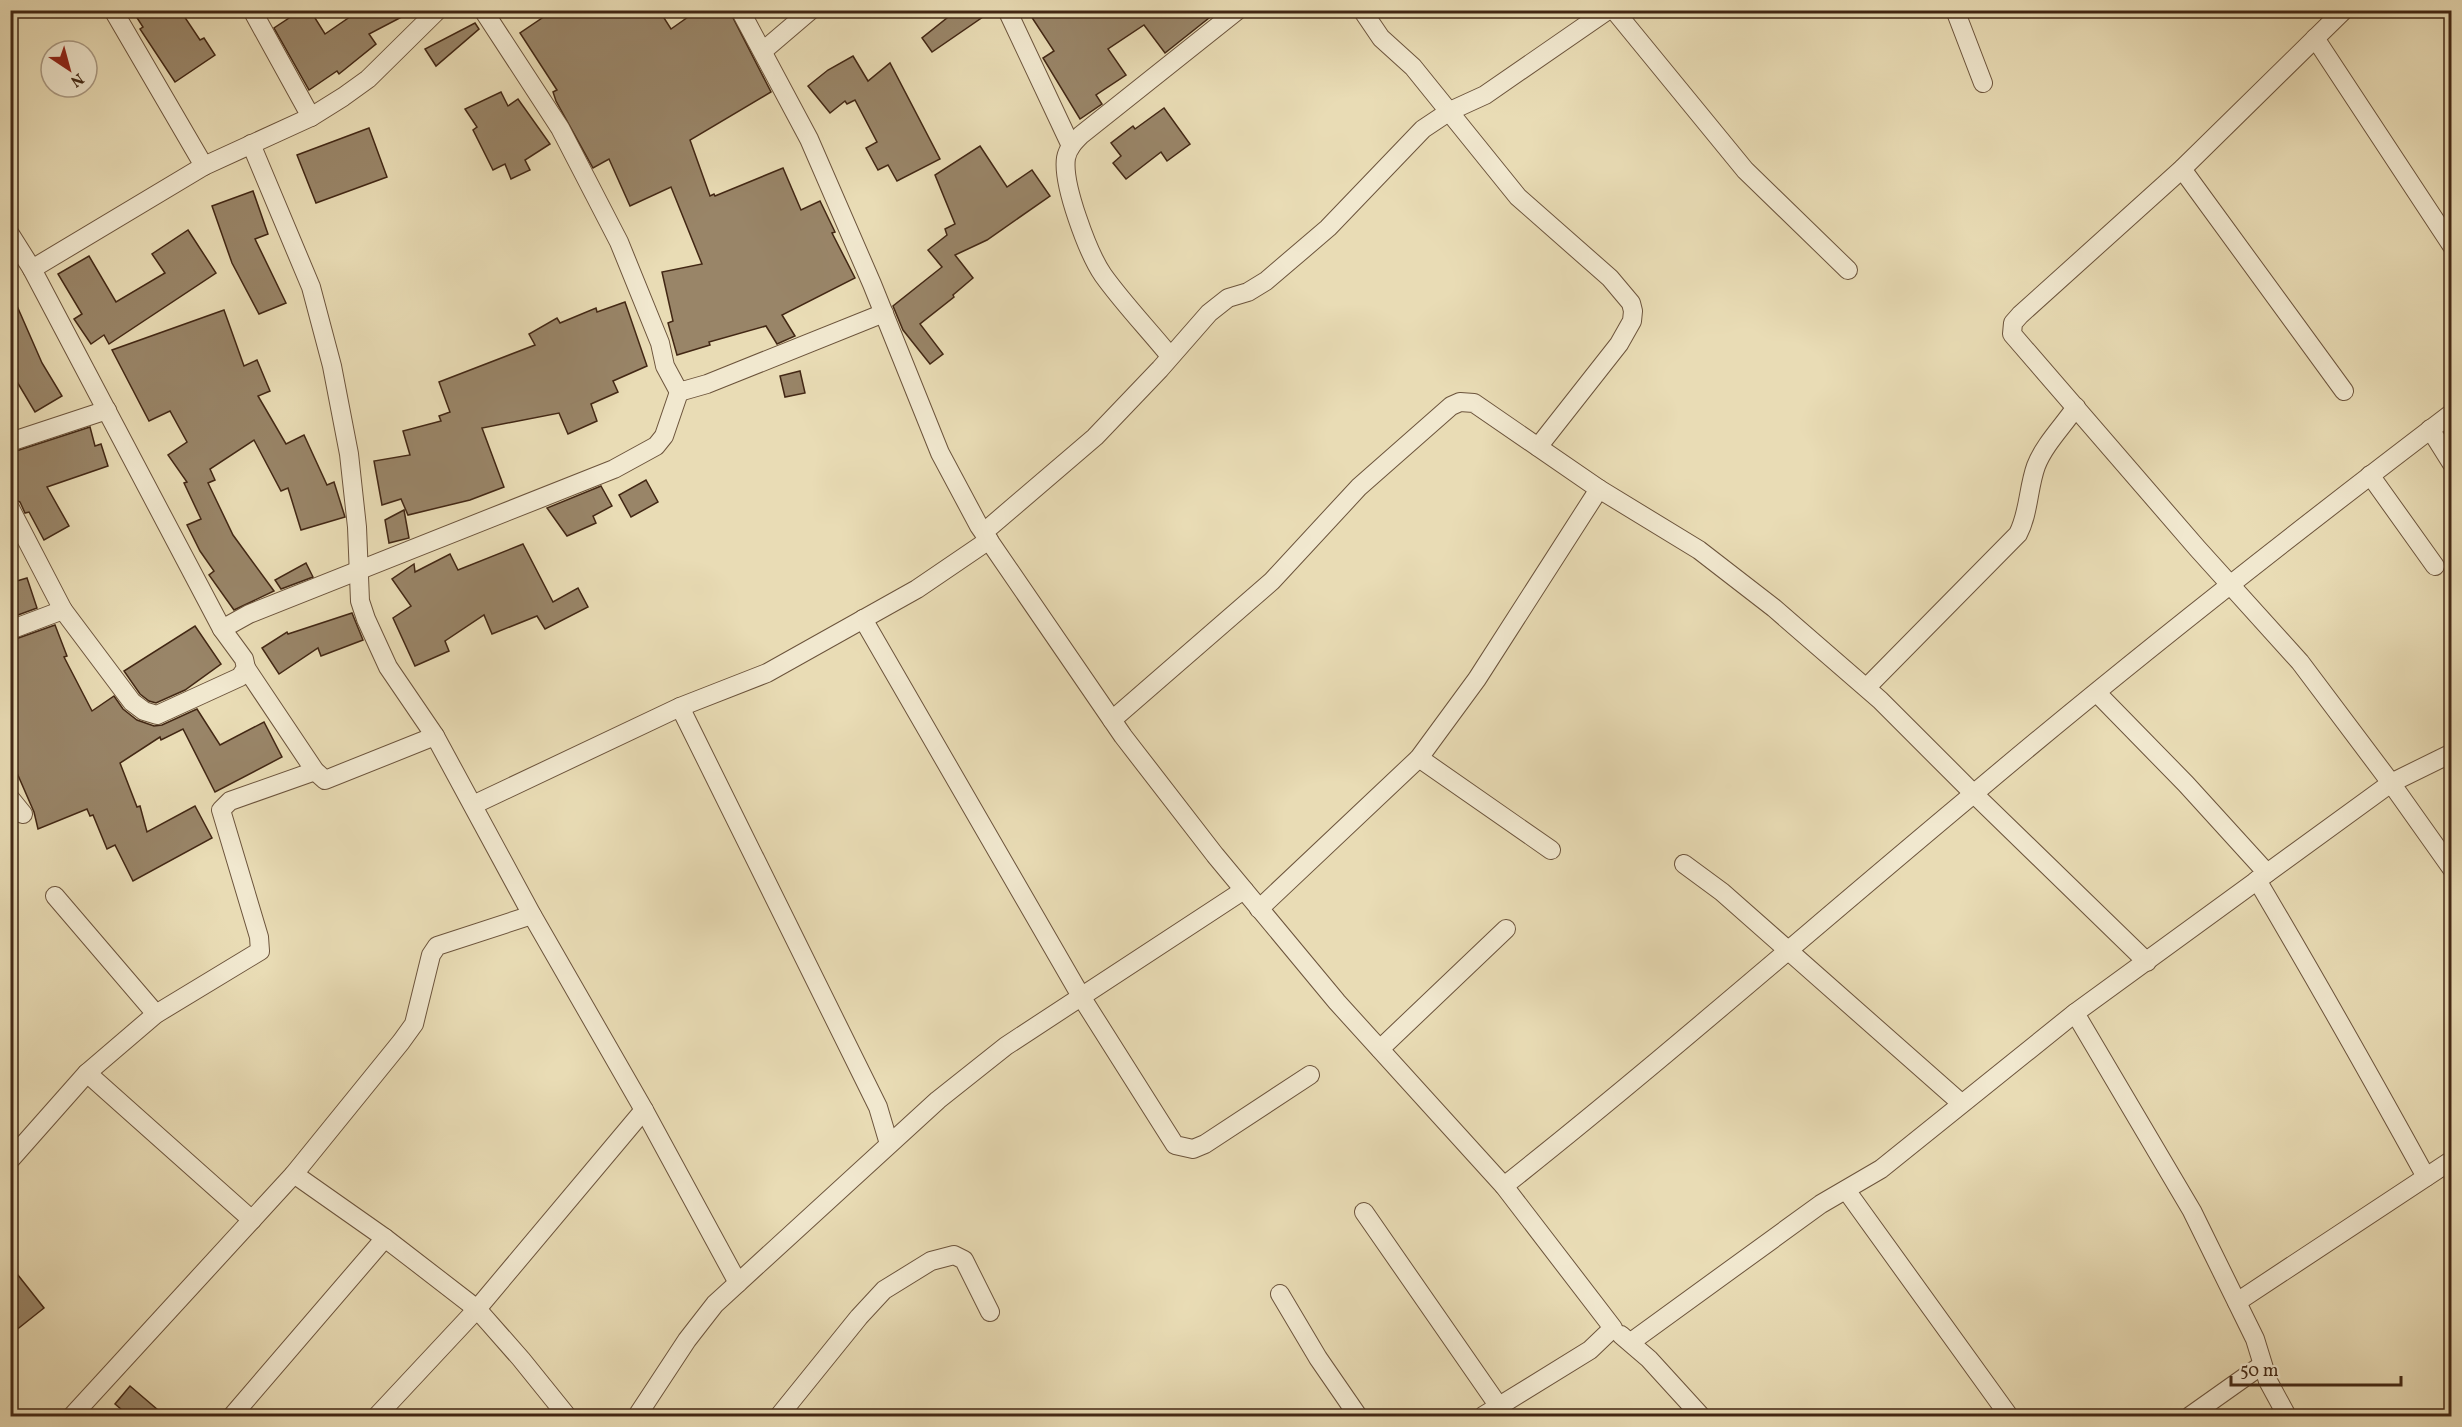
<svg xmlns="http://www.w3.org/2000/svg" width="2462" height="1427" viewBox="0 0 2462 1427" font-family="Vollkorn,serif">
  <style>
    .building { fill: #998568; stroke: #422714; stroke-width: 1.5 }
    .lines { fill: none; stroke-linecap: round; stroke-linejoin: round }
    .street-casing { stroke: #6c543c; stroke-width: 20 }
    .street { stroke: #f1e8cf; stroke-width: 18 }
  </style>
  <rect width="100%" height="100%" fill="#e9dcb5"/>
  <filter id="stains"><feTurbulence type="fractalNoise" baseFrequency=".00333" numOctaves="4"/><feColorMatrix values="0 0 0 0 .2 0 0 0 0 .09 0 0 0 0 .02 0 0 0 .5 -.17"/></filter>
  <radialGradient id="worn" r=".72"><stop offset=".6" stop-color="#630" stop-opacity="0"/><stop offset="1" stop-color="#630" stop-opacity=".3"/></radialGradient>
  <g class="building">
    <polygon points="132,10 180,10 200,40 204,38 215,55 175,82 140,29 143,27"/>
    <polygon points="285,10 310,10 325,34 360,10 415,10 369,34 376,44 339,74 337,71 309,90 274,28 289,18"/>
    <polygon points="554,10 659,10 671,29 698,10 729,10 771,92 690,140 710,196 714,194 715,196 783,168 801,210 820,201 835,232 832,233 855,278 782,315 795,336 777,344 766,326 709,342 710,345 677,355 668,323 673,321 662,272 702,264 671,187 630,206 609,159 593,168 556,101 553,92 557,90 520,33"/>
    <polygon points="957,10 993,10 932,52 922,38"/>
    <polygon points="1027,10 1219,10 1165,53 1144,25 1108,49 1126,75 1096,95 1102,104 1080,119 1043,58 1054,51"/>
    <polygon points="475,23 479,29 436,66 425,49"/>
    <polygon points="853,56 868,81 890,63 940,159 897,181 888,165 878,170 866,148 877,142 855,100 847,104 845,101 830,113 808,86 828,70"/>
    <polygon points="501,92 508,106 518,99 550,144 525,160 530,170 511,179 505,164 493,170 473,130 477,127 465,109"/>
    <polygon points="1164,108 1190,144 1167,161 1161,152 1126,179 1113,163 1121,156 1111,143 1133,126 1135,129"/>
    <polygon points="369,128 387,177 316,203 297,155"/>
    <polygon points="980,146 1007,187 1032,170 1050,196 987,240 955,255 973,278 953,295 954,297 920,324 943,354 930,364 903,330 893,306 942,267 928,250 947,235 945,229 955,224 935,175"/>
    <polygon points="253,191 268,234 255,239 286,303 259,314 232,263 212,206"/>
    <polygon points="188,230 216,273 109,344 104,335 91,344 74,319 82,314 58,274 89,256 116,302 165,273 152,254"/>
    <polygon points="10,290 42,363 62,396 35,412 10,370"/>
    <polygon points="625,302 647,366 613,381 618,392 591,404 597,421 568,434 559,413 482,428 504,487 470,500 408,515 401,499 382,505 374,461 410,455 403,431 441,421 439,416 450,412 439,382 535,345 529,334 557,318 560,323 596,308 597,312"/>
    <polygon points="224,310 244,366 257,360 270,391 258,396 286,444 304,435 327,485 334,482 345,517 301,530 288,488 281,491 254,440 210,469 215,480 208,483 233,535 274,591 234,610 209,575 214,571 200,551 187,525 201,519 184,483 187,482 168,455 187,442 170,411 149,421 112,350"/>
    <polygon points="800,371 805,393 785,397 780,376"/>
    <polygon points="90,427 95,446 101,444 108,466 47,487 69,526 44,540 29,512 25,513 20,502 10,497 10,453"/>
    <polygon points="646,480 658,502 631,517 619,495"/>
    <polygon points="601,486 612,506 593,516 596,523 567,536 547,508"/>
    <polygon points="404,510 409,538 389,543 385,520"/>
    <polygon points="523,544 553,602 578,588 588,607 545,629 537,616 492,634 484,615 445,641 449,651 415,666 393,618 411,606 392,579 414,564 415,572 450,554 458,570"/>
    <polygon points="306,563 313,577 281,589 275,580"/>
    <polygon points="27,578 37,608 10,618 10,583"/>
    <polygon points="352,613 363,640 321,656 318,648 279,674 262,648 287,632 288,634"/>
    <polygon points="55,625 67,656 64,657 92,711 114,696 123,709 137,720 154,726 162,725 197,709 220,745 264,722 282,757 215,792 183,729 161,740 160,737 120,763 137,807 140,806 147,832 195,806 212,838 133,881 115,845 107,849 93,815 90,816 87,809 38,829 34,812 17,773 10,776 10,641"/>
    <polygon points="195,626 221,664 185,690 156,703 149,701 140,694 124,671"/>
    <polygon points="10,1265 44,1308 10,1335"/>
    <polygon points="130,1386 165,1416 129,1416 115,1404"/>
  </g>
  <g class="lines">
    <defs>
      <g id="street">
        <polyline points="113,10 204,166"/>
        <polyline points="252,10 311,117"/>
        <polyline points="483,10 560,128 619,242 660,343 665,366 679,392 707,384 884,313"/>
        <polyline points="740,10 809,139 872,284 940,453 979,526 1123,736 1215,855 1337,1002 1504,1186 1613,1328 1590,1350 1483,1416"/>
        <polyline points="1007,10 1071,146"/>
        <polyline points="1362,10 1381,38 1413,67 1518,197 1610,278 1631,303 1633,311 1632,321 1619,344 1538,447"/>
        <polyline points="1614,10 1745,170 1848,270"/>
        <polyline points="1955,10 1983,83"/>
        <polyline points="2344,10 2182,169 2020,315 2013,323 2012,334 2197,548 2300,662 2391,783 2452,869"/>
        <polyline points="2315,38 2452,246"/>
        <polyline points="763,51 811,10"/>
        <polyline points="251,144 311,287 332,366 349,454 357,527 360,601 366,619 388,667 435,736 532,915 644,1110 738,1283"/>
        <polyline points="2182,169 2344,391"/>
        <polyline points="10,234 32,269 222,629"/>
        <polyline points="32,269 204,166 311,117 343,97 368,79 438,10"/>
        <path d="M1170,356C1148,329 1123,303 1103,275C1088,253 1062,184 1066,158C1068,148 1074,142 1081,135L1238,10"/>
        <polyline points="2430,429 2452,464"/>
        <polyline points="10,442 107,410"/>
        <polyline points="2370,475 2435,566"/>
        <polyline points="1599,489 1699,550 1774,608 1880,700 1973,793 2147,962"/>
        <polyline points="10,508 63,610"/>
        <polyline points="984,532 1095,437 1160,369 1209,313 1228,298 1248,292 1266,281 1328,228 1423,129 1450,111 1485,95 1608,10"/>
        <polyline points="863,619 1082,998 1175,1145 1193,1149 1205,1144 1310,1075"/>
        <polyline points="10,630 63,610 132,702 144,711 157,715 240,677 246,668 244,659 222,629 249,614 614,469 656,446 664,436 679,392"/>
        <polyline points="246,668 315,771 325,780 435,736"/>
        <path d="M1867,687L2018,534C2029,513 2028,488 2036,466C2044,445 2063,426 2076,407"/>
        <polyline points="2097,693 2186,784 2267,873"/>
        <polyline points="680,707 878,1107 889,1144"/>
        <polyline points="1112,720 1272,581 1359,487 1451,406 1460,402 1474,403 1599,489 1477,679 1419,758 1259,909"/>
        <polyline points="1419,758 1551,850"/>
        <polyline points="10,798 23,814"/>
        <polyline points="473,805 680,707 767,673 917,589 989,540"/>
        <polyline points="1684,864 1722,892 1961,1103"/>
        <path d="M2257,880C2315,978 2371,1077 2426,1177"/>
        <polyline points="55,896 156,1014"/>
        <polyline points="2075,1013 2192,1211 2255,1339 2268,1381 2287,1416"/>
        <polyline points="1380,1049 1506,929"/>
        <polyline points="87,1073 252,1220"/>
        <polyline points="10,1160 87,1073 156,1014 260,951 259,937 221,810 230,801 315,771"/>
        <polyline points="294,1174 385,1238 477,1309 521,1359 567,1416"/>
        <path d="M1504,1186C1663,1060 1815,926 1971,796C2127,664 2289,537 2452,413"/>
        <polyline points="1846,1190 2009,1416"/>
        <polyline points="1364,1212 1500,1408"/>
        <polyline points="1280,1294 1318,1358 1358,1416"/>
        <polyline points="2237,1302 2452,1160"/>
        <polyline points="1621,1335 1649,1359 1701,1416"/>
        <polyline points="1631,1342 1821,1204 1881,1169 2075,1013 2391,783 2452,753"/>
        <polyline points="72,1416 294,1174 401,1042 414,1024 431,955 437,946 532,915"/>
        <polyline points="232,1416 385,1238"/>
        <polyline points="377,1416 477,1309 644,1110"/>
        <polyline points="637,1416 687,1340 715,1304 938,1100 1006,1046 1244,890"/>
        <polyline points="779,1416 859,1317 884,1290 931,1261 954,1255 964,1260 990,1312"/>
        <polyline points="2190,1416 2262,1365"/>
      </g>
    </defs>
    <use href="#street" class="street-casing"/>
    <use href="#street" class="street"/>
  </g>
  <rect width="2462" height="1427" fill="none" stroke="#e9dcb5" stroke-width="36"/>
  <rect x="12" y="12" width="2438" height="1403" fill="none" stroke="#422714" stroke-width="3"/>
  <rect x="18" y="18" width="2426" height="1391" fill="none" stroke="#422714" stroke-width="1.5"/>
  <g transform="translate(69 69) rotate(144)"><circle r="28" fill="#f1e8cf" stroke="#ab9b84" stroke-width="1.5"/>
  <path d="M0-4.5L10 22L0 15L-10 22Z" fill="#8f2418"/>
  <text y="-9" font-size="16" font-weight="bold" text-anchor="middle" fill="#422714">N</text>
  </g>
  <path d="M2231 1376v9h170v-9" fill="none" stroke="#422714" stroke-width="3"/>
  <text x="2240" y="1376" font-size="18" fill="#422714" stroke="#f1e8cf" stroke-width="4.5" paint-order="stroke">50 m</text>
  <rect width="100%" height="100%" filter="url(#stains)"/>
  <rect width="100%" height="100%" fill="url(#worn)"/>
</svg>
